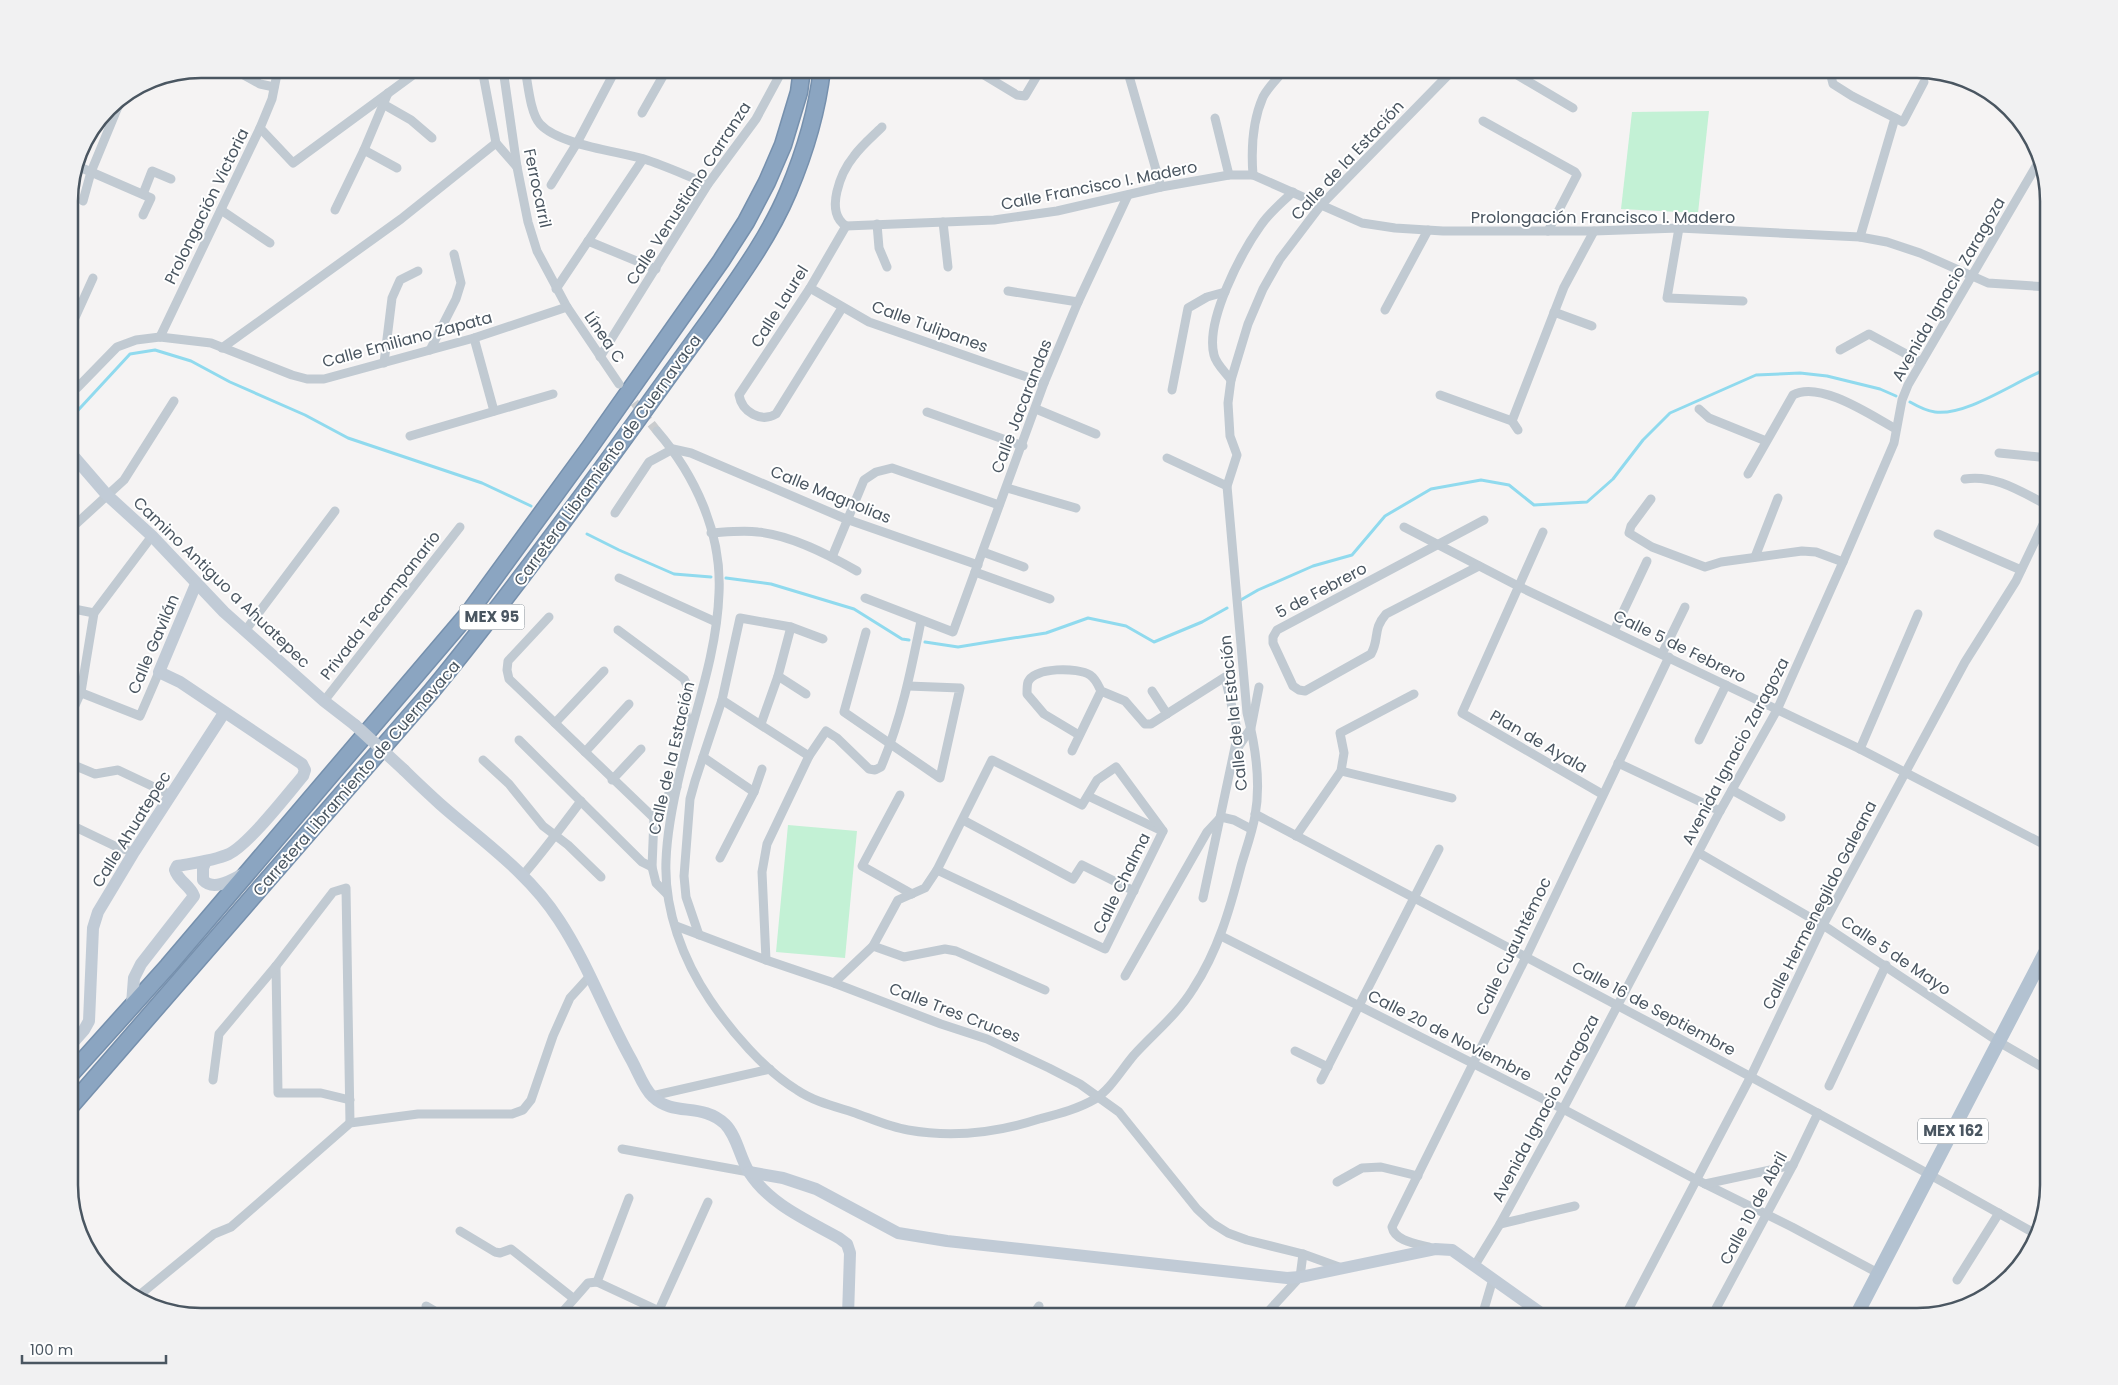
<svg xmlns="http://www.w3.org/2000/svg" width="2118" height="1385" viewBox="0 0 2118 1385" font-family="Poppins,sans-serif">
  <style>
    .green { fill: #c3f1d5 }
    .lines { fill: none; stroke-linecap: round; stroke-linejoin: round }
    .stream { stroke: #90daee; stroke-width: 3 }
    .street-tunnel { stroke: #caccce; stroke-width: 9; stroke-dasharray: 9 4.5; stroke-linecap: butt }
    .highway-casing { stroke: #7690ad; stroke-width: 19 }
    .street { stroke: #c1cad2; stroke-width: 9 }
    .secondary { stroke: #c1cbd6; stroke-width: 12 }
    .primary { stroke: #b3c2d1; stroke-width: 14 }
    .highway { stroke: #8ba5c1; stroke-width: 16 }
    .secondary-bridge { stroke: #c1cbd6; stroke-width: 12 }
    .labels { text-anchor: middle; stroke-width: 4; stroke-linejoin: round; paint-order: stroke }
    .shield { fill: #fff; stroke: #808990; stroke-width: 1 }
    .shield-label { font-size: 15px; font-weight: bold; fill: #4a5661 }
    .street-label { font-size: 16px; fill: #4a5661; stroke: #fff }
    .rim { fill: none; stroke: #4a5661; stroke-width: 2.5 }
  </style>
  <rect width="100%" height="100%" fill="#f5f3f3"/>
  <g class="green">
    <polygon points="1709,111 1698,213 1621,209 1632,112"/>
    <polygon points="788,825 857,831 845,958 776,952"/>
  </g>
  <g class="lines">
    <g class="stream">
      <path d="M1910,402C1917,406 1927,411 1935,412C1968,416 2017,380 2049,368"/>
      <polyline points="69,420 130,354 155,350 191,361 230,382 305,415 348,438 482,483 531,506"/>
      <polyline points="587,534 619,550 674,574 711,577"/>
      <polyline points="726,578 771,584 854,609 902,639 909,640"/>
      <polyline points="1239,601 1258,590 1313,566 1352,555 1385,516 1431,489 1481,480 1509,485 1534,505 1587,502 1613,479 1643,440 1670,413 1756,375 1800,373 1827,376 1880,389 1896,396"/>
      <polyline points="925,642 958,647 1001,640 1046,633 1088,618 1126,626 1154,642 1202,622 1227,608"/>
    </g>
    <polyline class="street-tunnel" points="626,392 657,431"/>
    <defs>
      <g id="highway">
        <polyline points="69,1076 168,966 468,614 590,447 721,261 746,222 767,182 783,145 799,92 802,69"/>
        <path d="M69,1108L430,693C503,604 571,512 638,419C662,385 687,351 711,318C739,278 769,237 788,192C805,152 817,112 822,69"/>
      </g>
    </defs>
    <use href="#highway" class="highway-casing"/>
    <g class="street">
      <polyline points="233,69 260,84 274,87"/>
      <polyline points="482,69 496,143 517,167"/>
      <polyline points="503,69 517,167 528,222 537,251 567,307 619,384"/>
      <path d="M525,69C528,83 530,113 540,124C559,145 617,151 644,159C666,166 687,176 708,184"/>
      <polyline points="974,69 1017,95 1025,96 1041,69"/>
      <polyline points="1127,69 1161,187"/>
      <polyline points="1507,69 1573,108"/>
      <polyline points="1831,69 1830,72 1833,84 1852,96 1903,122 1924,82"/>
      <polyline points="383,104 411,120 432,138"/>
      <polyline points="642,113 667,69"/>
      <polyline points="1215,118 1229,175"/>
      <polyline points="1483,121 1575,172 1577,175 1548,231"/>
      <polyline points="260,128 293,163 421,69"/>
      <polyline points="364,150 397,168"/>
      <polyline points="75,165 151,198 143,215"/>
      <path d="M1253,175C1251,149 1252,122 1263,97C1268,87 1278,78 1285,69"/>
      <polyline points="551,185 577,143 616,69"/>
      <polyline points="143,194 152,171 171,179"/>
      <polyline points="83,201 91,172 122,97"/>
      <polyline points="221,210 270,243"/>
      <polyline points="335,210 364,150 388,93"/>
      <polyline points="943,222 948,267"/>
      <polyline points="877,224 879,248 887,267"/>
      <polyline points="846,226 994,220 1057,211 1161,187 1229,175 1253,175 1362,223 1395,228 1443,231 1594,231 1679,228 1860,237 1887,242 1920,253 1988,283 2049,287"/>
      <path d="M846,226C824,212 841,172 854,156C862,145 873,136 882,127"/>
      <polyline points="1679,228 1667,298 1743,301"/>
      <polyline points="1860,237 1895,118"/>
      <polyline points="588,241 656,269"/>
      <polyline points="810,288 869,322 1044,383"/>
      <polyline points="556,289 643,159"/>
      <polyline points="1008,291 1078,302"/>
      <path d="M842,308L776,414C761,423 742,412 739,395L810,288L846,226"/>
      <polyline points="1385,310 1428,230"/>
      <polyline points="1554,312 1592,326"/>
      <polyline points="69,331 93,278"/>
      <polyline points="160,337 260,128 272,99 278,69"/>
      <polyline points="474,338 494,411"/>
      <polyline points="222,348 401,219 496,143"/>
      <polyline points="430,350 456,299 461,283 454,254"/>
      <polyline points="1840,350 1869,334 1921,362"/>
      <polyline points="600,357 708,184 756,119 783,69"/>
      <polyline points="384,363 392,298 400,280 418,271"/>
      <path d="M1231,380C1226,373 1216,364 1214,355C1205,321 1241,253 1261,225C1269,213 1282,202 1293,192"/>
      <polyline points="1172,390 1188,308 1207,297 1225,292"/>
      <polyline points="69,393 77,388 117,347 136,340 160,337 211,343 292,375 307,379 324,379 474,338 567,307"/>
      <polyline points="1440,395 1512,421"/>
      <polyline points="1036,409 1096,434"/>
      <polyline points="1699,409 1709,418 1766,441"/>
      <polyline points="927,412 1023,446"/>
      <polyline points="1518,430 1512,421 1564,287 1594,231"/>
      <path d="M657,431C695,475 722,533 719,593C717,654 694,714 680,773C673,802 667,831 666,861C664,910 683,960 710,1000C731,1031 764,1070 797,1090C813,1101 833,1106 852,1112C870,1118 889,1127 908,1130C953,1138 996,1133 1039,1119C1058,1114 1078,1109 1095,1099C1110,1090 1122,1069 1134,1055C1154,1033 1177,1015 1193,989C1218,951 1230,909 1241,866C1246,849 1252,833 1255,816C1261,784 1255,744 1247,713L1227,486L1237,455L1230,436L1228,403L1231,380L1248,324L1263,289L1280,259L1321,205L1454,69"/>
      <polyline points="410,436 553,394"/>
      <polyline points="1999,453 2049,458"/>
      <polyline points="1167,458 1227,486"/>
      <path d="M1748,474L1793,395C1820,380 1872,416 1896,429"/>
      <path d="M1965,479C1995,474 2023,493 2049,506"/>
      <polyline points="1007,488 1076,508"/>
      <polyline points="1651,499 1631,526 1629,533 1652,547 1705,567 1721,562 1802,551 1816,552 1843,562"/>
      <polyline points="615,513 649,462 673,449 691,453 846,519 978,565"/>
      <polyline points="69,526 76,524 124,480 174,401"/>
      <polyline points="1404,527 1520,587 1860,749 2049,847"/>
      <polyline points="1543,532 1462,713 1602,794"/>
      <path d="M711,533C727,532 743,530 758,532C791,535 829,555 857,571"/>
      <polyline points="1938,534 2021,570"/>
      <polyline points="983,552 1024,567"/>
      <polyline points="832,557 864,480 876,472 892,468 999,505"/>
      <polyline points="1755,557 1778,498"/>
      <path d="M1479,566L1386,614C1372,630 1380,638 1371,654L1305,691L1299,690L1293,686L1273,643V637L1277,630L1484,520"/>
      <polyline points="975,572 1050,599"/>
      <polyline points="619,578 716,622"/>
      <polyline points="865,598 953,632 1044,383 1078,302 1128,195"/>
      <polyline points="69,608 94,613"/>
      <polyline points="549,617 508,661 507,670 509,679 654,818"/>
      <path d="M618,630L684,679C694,696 677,707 691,724"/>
      <polyline points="245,631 335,511"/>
      <polyline points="1614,631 1647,561"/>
      <polyline points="866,632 844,712 940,778 960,688 908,686"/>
      <polyline points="1662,654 1685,607"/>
      <polyline points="778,676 806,694"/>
      <polyline points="69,688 140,716 159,672"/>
      <polyline points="1152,691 1167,714"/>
      <polyline points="722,700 809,756"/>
      <polyline points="324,701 460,527"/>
      <polyline points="69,719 81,692 94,613 152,536"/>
      <polyline points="555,723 604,671"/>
      <polyline points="761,724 778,676 791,627"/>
      <path d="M1079,735L1044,714L1027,694C1027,691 1027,685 1028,682C1034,667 1078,667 1090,675C1096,679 1098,685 1101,691L1125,701L1145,724H1151L1225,677L1238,733L1203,898"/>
      <polyline points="519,740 642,862 652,867"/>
      <polyline points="1699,740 1726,685"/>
      <polyline points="1237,749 1251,728 1259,687"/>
      <polyline points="1860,749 1918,614"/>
      <polyline points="1072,751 1101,691"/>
      <polyline points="585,752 629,704"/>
      <polyline points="703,757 754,792"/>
      <polyline points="483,760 509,784 543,826 568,845 601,877"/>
      <polyline points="69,763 95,774 118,770 171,795"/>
      <polyline points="1618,763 1720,811"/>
      <polyline points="1341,771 1452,798"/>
      <polyline points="612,780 641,749"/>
      <polyline points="1732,790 1781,817"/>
      <polyline points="900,795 862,866 912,894"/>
      <polyline points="1088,796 1160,830"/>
      <path d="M1255,814C1516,952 1778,1088 2034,1233"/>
      <polyline points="963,820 1073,879 1082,865 1134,891"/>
      <polyline points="69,824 119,848 134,852"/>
      <polyline points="1296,836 1341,771 1344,753 1340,733 1414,694"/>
      <polyline points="1699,853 1823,925 1999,1042 2049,1071"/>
      <polyline points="720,858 754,792 762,769"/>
      <polyline points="937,870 1105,949 1163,831"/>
      <path d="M523,875C544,851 562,826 581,801"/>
      <polyline points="667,894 656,883 652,867 654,818 668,795 677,787"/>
      <polyline points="676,926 766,960 834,983 941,1024 987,1039 1049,1068 1080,1084 1119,1112 1197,1209 1212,1223 1228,1233 1247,1240 1303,1254 1339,1267"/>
      <polyline points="699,935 686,897 684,876 690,799 695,781 722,700 740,618 791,627 823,639"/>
      <polyline points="1221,936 1563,1109 1695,1179 1792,1227 1878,1273"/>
      <polyline points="873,946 904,957 945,949 956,951 1045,990"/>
      <path d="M766,960L762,872L767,844L809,756L826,731L837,738L869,769L875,770L881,767C901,720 911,671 921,621"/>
      <polyline points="276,966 278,1093 321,1093 350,1100"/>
      <polyline points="1125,976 1207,832 1221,817 1234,820 1251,829"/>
      <polyline points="834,983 873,946 898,900 925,888 937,870 992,760 1082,805 1097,780 1116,767 1163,831"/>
      <polyline points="1295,1051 1328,1067"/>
      <polyline points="213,1080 219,1034 276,966 333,892 346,888 350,1123"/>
      <polyline points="1321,1080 1439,849"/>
      <polyline points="1829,1086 1886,965"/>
      <polyline points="652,1096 770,1069"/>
      <polyline points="622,1149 749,1172"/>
      <polyline points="1337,1182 1362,1168 1381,1167 1418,1176"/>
      <polyline points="1705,1184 1793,1165"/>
      <polyline points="1500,1224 1575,1206"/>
      <polyline points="460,1231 495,1252 500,1253 511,1249 573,1298"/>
      <path d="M1432,1248C1419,1244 1395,1242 1392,1227L1526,957L1669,657"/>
      <polyline points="1475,1265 1500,1224 1563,1109 1720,811 1777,710 1843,562 1894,443 1902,400 1908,385 2039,161"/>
      <polyline points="1957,1280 1999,1213"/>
      <polyline points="597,1282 629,1198"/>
      <polyline points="137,1297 214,1234 231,1227 350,1123 418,1114 512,1114 523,1110 531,1100 553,1036 570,998 590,976"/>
      <polyline points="426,1306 443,1316"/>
      <polyline points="559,1316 588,1283 597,1282 670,1316"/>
      <polyline points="654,1316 659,1310 708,1202"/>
      <polyline points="1032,1316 1039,1306"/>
      <polyline points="1264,1316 1300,1277 1303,1254"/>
      <polyline points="1482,1316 1493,1279"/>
      <polyline points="1625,1316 1751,1076 1823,925 1965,662 2016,581 2049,512"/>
      <polyline points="1712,1316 1793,1165 1818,1113"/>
    </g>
    <g class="secondary">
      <polyline points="69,451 107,495 152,536 224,612 324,701 355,725"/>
      <path d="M404,770C416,782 428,793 440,804C482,841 528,872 559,920C588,964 606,1015 632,1061C638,1072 644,1089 653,1097C674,1117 702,1102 725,1124C737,1136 740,1158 749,1172C769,1204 807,1220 839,1238L847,1244L850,1253L848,1316"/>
      <path d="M206,861L203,868V880C214,892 233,879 245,873"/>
      <path d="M132,1004L134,978L141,964L194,896C190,885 178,881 175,870L177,866C194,863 213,861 229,854C249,844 287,795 303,776L305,770L302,764L180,682L159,672L196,584"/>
      <polyline points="69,1047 84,1030 89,1021 93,928 98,912 134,852 224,713"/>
      <polyline points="749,1172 783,1178 816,1189 898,1233 947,1241 1287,1278 1300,1277 1435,1249 1452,1250 1545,1316"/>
    </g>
    <polyline class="primary" points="1856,1316 2049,945"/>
    <use href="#highway" class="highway"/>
    <polyline class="secondary-bridge" points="355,725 404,770"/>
  </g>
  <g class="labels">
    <g class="shield">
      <rect x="459.5" y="604.5" width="65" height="25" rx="4"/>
      <rect x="1918" y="1118.5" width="70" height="25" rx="4"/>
    </g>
    <g class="shield-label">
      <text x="492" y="622">MEX 95</text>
      <text x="1953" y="1136">MEX 162</text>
    </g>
    <g class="street-label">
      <text transform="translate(1347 160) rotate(-47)" y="6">Calle de la Estación</text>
      <text transform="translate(1099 185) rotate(-11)" y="6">Calle Francisco I. Madero</text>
      <text transform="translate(538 188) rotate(78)" y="6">Ferrocarril</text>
      <text transform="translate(688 193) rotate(-57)" y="6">Calle Venustiano Carranza</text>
      <text transform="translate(206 206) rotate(-64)" y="6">Prolongación Victoria</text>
      <text x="1603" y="223">Prolongación Francisco I. Madero</text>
      <text transform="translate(1948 289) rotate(-60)" y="6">Avenida Ignacio Zaragoza</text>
      <text transform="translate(779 306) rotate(-58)" y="6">Calle Laurel</text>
      <text transform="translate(930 326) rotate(20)" y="6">Calle Tulipanes</text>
      <text transform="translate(605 337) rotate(56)" y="6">Línea C</text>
      <text transform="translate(407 339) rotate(-15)" y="6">Calle Emiliano Zapata</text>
      <text transform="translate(1021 406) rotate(-69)" y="6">Calle Jacarandas</text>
      <text transform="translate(607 460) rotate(-54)" y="6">Carretera Libramiento de Cuernavaca</text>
      <text transform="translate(831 494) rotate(22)" y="6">Calle Magnolias</text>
      <text transform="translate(222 582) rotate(44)" y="6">Camino Antiguo a Ahuatepec</text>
      <text transform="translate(1321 590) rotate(-28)" y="6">5 de Febrero</text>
      <text transform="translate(380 605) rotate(-52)" y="6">Privada Tecampanario</text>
      <text transform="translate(153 644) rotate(-67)" y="6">Calle Gavilán</text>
      <text transform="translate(1680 646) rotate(26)" y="6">Calle 5 de Febrero</text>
      <text transform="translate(1233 713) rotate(-96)" y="6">Calle de la Estación</text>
      <text transform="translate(1539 741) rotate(30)" y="6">Plan de Ayala</text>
      <text transform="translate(1735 751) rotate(-62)" y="6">Avenida Ignacio Zaragoza</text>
      <text transform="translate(671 758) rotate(-77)" y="6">Calle de la Estación</text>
      <text transform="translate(356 778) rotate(-49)" y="6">Carretera Libramiento de Cuernavaca</text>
      <text transform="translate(131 829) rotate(-58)" y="6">Calle Ahuatepec</text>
      <text transform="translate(1121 883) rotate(-64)" y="6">Calle Chalma</text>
      <text transform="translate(1819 905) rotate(-63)" y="6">Calle Hermenegildo Galeana</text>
      <text transform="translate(1513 946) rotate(-64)" y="6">Calle Cuauhtémoc</text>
      <text transform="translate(1896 955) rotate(34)" y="6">Calle 5 de Mayo</text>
      <text transform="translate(1654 1008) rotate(28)" y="6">Calle 16 de Septiembre</text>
      <text transform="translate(955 1012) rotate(21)" y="6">Calle Tres Cruces</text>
      <text transform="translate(1450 1035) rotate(27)" y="6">Calle 20 de Noviembre</text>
      <text transform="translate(1545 1108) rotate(-62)" y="6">Avenida Ignacio Zaragoza</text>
      <text transform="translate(1753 1208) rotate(-62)" y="6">Calle 10 de Abril</text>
    </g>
  </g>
  <path d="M0 0H2118V1385H0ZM201 78H1917A123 123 0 0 1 2040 201V1185A123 123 0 0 1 1917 1308H201A123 123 0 0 1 78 1185V201A123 123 0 0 1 201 78Z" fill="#f1f1f2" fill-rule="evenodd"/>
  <path class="rim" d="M201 78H1917A123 123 0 0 1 2040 201V1185A123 123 0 0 1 1917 1308H201A123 123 0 0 1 78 1185V201A123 123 0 0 1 201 78Z"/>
  <path d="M22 1355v8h144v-8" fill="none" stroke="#4a5661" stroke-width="2.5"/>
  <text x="30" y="1355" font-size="15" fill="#4a5661" stroke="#ffffff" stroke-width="4" paint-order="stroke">100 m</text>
</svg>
